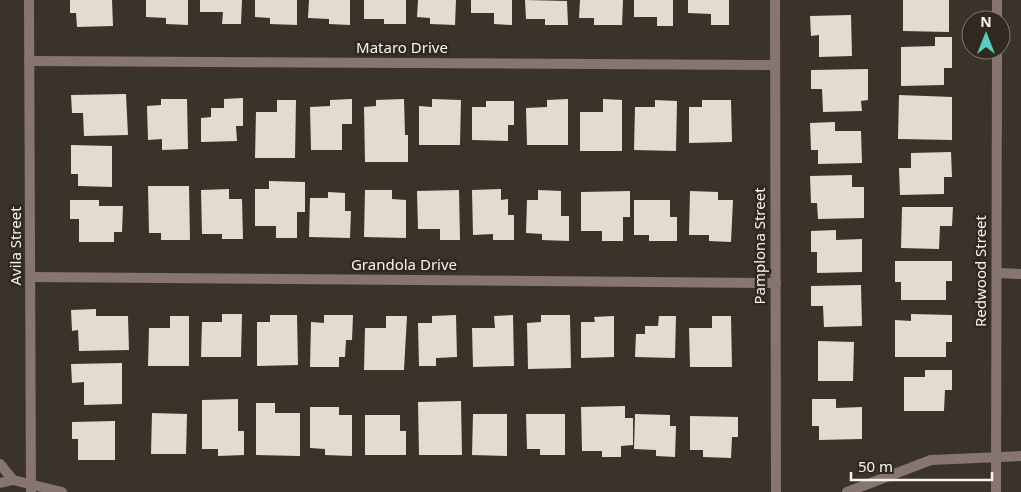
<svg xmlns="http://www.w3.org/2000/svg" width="1021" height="492" viewBox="0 0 1021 492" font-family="'Noto Sans',sans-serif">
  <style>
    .building { fill: #e4dbcf }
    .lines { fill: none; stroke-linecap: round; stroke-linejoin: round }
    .service { stroke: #877570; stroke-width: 10 }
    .minor { stroke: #877570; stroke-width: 10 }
    .tertiary { stroke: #877570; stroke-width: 10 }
    .labels { text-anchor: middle; stroke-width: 5; stroke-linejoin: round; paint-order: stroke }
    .street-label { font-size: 15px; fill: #f9f4ee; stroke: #302920 }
  </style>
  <rect width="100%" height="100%" fill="#3a332a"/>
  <g class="building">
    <polygon points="70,0 112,0 113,26 77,27 76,13 70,13"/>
    <polygon points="146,0 188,0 188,25 166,24 166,18 146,17"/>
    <polygon points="200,0 242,0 241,24 222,24 223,12 200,12"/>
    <polygon points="255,0 297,0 297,25 270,24 270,18 255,17"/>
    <polygon points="309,0 350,0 350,25 329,24 329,19 308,18"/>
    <polygon points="364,0 406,0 406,24 384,24 384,19 364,19"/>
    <polygon points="418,0 456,0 455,25 430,24 430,18 417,17"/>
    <polygon points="471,0 512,0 512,25 494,24 494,13 471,13"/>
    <polygon points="525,0 567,1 568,25 545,25 545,19 526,19"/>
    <polygon points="580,0 623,0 622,25 594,25 594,18 579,18"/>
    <polygon points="634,0 673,0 673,26 657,26 657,17 634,17"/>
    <polygon points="688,0 729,0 729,25 711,25 711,14 688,13"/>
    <polygon points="903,0 949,0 949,32 903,31"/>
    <polygon points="851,15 852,56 819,57 819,35 811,36 810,16"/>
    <polygon points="935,37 952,37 952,68 944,68 944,85 901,86 901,47 935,46"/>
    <polygon points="868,69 868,100 861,101 862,111 823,112 822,89 811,89 811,70"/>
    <polygon points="126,94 128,135 84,136 83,113 72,113 71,95"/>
    <polygon points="899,95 952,97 952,140 898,139"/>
    <polygon points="243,98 243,126 236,126 237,141 201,142 201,118 211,117 211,108 224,108 224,99"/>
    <polygon points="161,99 187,99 188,149 162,150 162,139 148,140 147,106 161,105"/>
    <polygon points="352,99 352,124 342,124 342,150 311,150 310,107 330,106 330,100"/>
    <polygon points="404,99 405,135 408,135 408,162 365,162 364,107 376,106 376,100"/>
    <polygon points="432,99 461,100 460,145 419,145 419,106 432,107"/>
    <polygon points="568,99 568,145 527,145 526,108 547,107 547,100"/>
    <polygon points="603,99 622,100 622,151 580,151 580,112 603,112"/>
    <polygon points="277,100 296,100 295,158 255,158 256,112 277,112"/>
    <polygon points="655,100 677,101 676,151 634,150 635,107 655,107"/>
    <polygon points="702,100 731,100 732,142 689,143 689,107 702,107"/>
    <polygon points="486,101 514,101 514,125 508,125 508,141 472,140 472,107 486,107"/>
    <polygon points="835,122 835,131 861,131 862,163 818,164 818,150 811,150 810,123"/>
    <polygon points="71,145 112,146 112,187 78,186 78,174 71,174"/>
    <polygon points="951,152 952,177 944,177 944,194 900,195 899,168 911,168 911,153"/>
    <polygon points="852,175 852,187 864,187 864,218 818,219 817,203 811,203 810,176"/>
    <polygon points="269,181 305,182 305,212 297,212 297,238 276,238 276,226 255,226 255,189 269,189"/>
    <polygon points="148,186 189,186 190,240 161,240 161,233 149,233"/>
    <polygon points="229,189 229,199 242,199 243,239 222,239 222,234 202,234 201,190"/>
    <polygon points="501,189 501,200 508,199 508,215 514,215 514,240 493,240 493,234 473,235 472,190"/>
    <polygon points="365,190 392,190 392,199 406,200 406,238 364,237"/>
    <polygon points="459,190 460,240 440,240 440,229 418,229 417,191"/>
    <polygon points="538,190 561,191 561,216 569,216 569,241 542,240 542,234 526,233 527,200 538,200"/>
    <polygon points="630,191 630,217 623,217 623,241 602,241 602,231 581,231 581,192"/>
    <polygon points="690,191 718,192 718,200 733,200 731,242 709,241 709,235 689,235"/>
    <polygon points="328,192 345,193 345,211 351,211 350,238 309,237 310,198 328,198"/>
    <polygon points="70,200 99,200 99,206 123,206 122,232 114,232 114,242 79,242 79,219 70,219"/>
    <polygon points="634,200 670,200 670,217 677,217 677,241 649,241 649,235 634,235"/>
    <polygon points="902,207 953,207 952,226 940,226 939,249 901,248"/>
    <polygon points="836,230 836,240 862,239 862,272 817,273 817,252 811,252 811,231"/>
    <polygon points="895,261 952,261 952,281 946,281 946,300 901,300 901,282 895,282"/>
    <polygon points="861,285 862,326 824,327 823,306 811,306 811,286"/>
    <polygon points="96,309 96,316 128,316 129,350 79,351 78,330 72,331 71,310"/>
    <polygon points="222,314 242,314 241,357 201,357 202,322 222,322"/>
    <polygon points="911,314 952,315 952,342 946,342 946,357 895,357 895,320 911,321"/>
    <polygon points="270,315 297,315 298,365 257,366 257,322 270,322"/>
    <polygon points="324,315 353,315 352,340 346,340 345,357 339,357 339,367 310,367 311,322 324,323"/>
    <polygon points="456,315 457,357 436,358 436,366 419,366 418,323 432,323 432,316"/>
    <polygon points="513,315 514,366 473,367 472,328 495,328 494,316"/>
    <polygon points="541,315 570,315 571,368 528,369 527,323 541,322"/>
    <polygon points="170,316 189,316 189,366 148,366 149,328 170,328"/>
    <polygon points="386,316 407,316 404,370 364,370 365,328 386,328"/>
    <polygon points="614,316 614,357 581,358 581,322 595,322 594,317"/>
    <polygon points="659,316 676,316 675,358 635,357 636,334 645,334 645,326 658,326"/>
    <polygon points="712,316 731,316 732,367 690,367 689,328 712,328"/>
    <polygon points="818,341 854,342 853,381 818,381"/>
    <polygon points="122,363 122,404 84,405 84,382 72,383 71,364"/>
    <polygon points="925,370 952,370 952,390 945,390 944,411 904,411 904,377 925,377"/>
    <polygon points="238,399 238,431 244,431 244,455 218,456 218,449 202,449 202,400"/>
    <polygon points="812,399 836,399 836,408 862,407 862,439 819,440 819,426 812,426"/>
    <polygon points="461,401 462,455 419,455 418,402"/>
    <polygon points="256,403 275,403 275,413 300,413 300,456 256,455"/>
    <polygon points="625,406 625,418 633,418 633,445 621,446 621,457 602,457 602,451 582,451 581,407"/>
    <polygon points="310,407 339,407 339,415 352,415 352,456 325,455 325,449 310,448"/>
    <polygon points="152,413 187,414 186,454 151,454"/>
    <polygon points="473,414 507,414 507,456 472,455"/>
    <polygon points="526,414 565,414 565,455 540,455 540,449 527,449"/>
    <polygon points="635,414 670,415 670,426 676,426 675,457 656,456 656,450 634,449"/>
    <polygon points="365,415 400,415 400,431 406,431 406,455 365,455"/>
    <polygon points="690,416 738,417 738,437 732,437 731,458 703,457 703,450 690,450"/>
    <polygon points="115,421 115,460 78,460 78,439 72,439 72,422"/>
  </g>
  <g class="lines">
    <polyline class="service" points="997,273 1021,274"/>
    <g class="minor">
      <polyline points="29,0 31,492"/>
      <polyline points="775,0 776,492"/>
      <polyline points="29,61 775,65"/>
      <polyline points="31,277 776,283"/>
    </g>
    <g class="tertiary">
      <polyline points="997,0 997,20"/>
      <polyline points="0,464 13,480"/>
      <polyline points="0,483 13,480 62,492"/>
      <polyline points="847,492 931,460 1021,456"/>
      <polyline points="996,492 997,50"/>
    </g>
  </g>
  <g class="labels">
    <g class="street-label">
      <text x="402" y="53">Mataro Drive</text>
      <text transform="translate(16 246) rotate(-90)" y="5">Avila Street</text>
      <text transform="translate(760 246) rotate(-90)" y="5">Pamplona Street</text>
      <text x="404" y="270">Grandola Drive</text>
      <text transform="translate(981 271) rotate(-90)" y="5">Redwood Street</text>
    </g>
  </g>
  <g transform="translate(986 35)"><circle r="24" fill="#302920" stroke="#807a72"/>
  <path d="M0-4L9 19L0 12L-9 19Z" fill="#59cebe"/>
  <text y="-8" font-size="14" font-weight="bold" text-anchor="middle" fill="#f9f4ee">N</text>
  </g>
  <path d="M851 472v8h141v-8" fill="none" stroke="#f9f4ee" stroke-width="2.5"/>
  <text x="858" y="472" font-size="15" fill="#f9f4ee" stroke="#302920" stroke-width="4" paint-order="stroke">50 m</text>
</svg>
